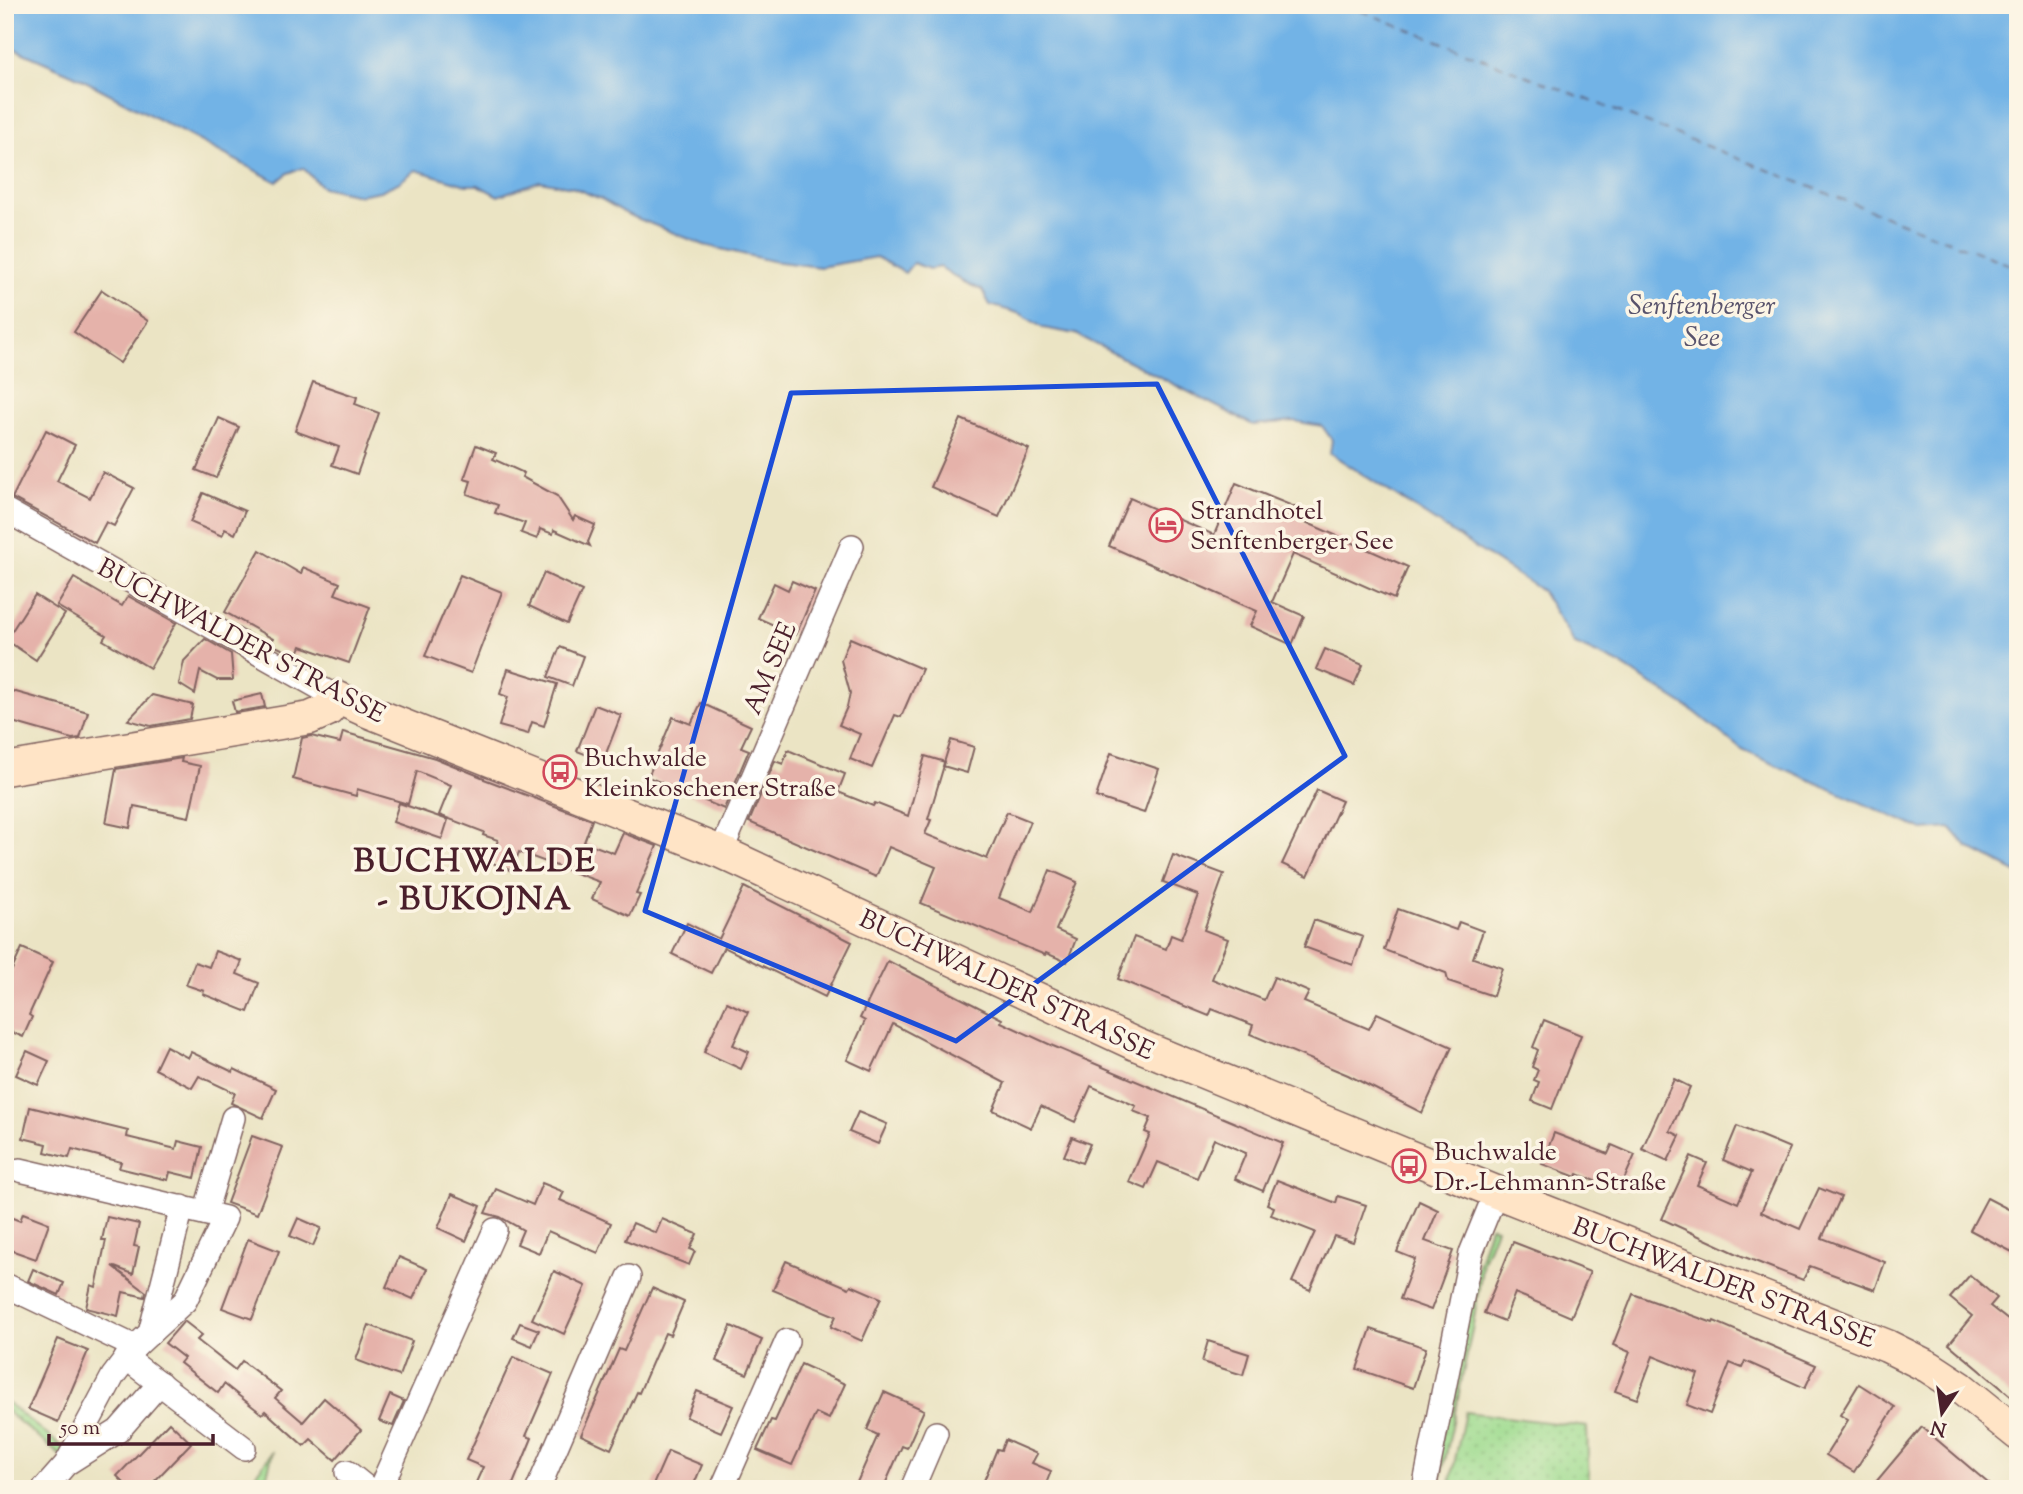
<svg xmlns="http://www.w3.org/2000/svg" width="2023" height="1494" viewBox="0 0 2023 1494" font-family="'Sorts Mill Goudy',serif">
  <style>
    .grass { fill: url(#grass-dots); stroke: #747d5d; stroke-width: 2 }
    .water { fill: #72b3e6; stroke: #5e6988; stroke-width: 2 }
    .lines { fill: none; stroke-linecap: round; stroke-linejoin: round }
    .ferry { stroke: #58536c; stroke-width: 2; stroke-dasharray: 9 7; stroke-linecap: butt }
    .building { fill: #e5b2aa }
    .street-casing { stroke: #826461; stroke-width: 26 }
    .secondary-casing { stroke: #826461; stroke-width: 35 }
    .street { stroke: #fff; stroke-width: 23 }
    .secondary { stroke: #ffe4c6; stroke-width: 32 }
    .marked { fill: none; stroke: #1d4ed8; stroke-width: 5; stroke-linejoin: round }
    .labels { text-anchor: middle; stroke-width: 7; stroke-linejoin: round; paint-order: stroke }
    .poi-label { font-size: 26px; fill: #4a1f2b; stroke: #fcf5e5; text-anchor: start }
    .street-label { font-size: 26px; fill: #4a1f2b; stroke: #fcf5e5 }
    .water-label { font-size: 28px; font-style: italic; fill: #58536c; stroke: #fcf5e5 }
    .district-label { font-size: 33px; font-weight: bold; letter-spacing: 2px; fill: #4a1f2b; stroke: #fcf5e5 }
  </style>
  <defs>
    <pattern id="grass-dots" width="8" height="8" patternUnits="userSpaceOnUse" patternTransform="scale(1.75)"><rect width="8" height="8" fill="#9edb8f"/><path d="M2 2h.1M6 6h.1" fill="none" stroke="#8abc7c" stroke-width="1.8" stroke-linecap="round"/></pattern>
  </defs>
  <rect width="100%" height="100%" fill="#fcf5e5"/>
  <filter id="ink" filterUnits="userSpaceOnUse"><feTurbulence type="fractalNoise" baseFrequency=".0143" numOctaves="2"/><feDisplacementMap in="SourceGraphic" scale="14" xChannelSelector="R" yChannelSelector="G"/><feConvolveMatrix kernelMatrix="1 2 1 2 8 2 1 2 1" color-interpolation-filters="sRGB"/></filter>
  <filter id="wash" filterUnits="userSpaceOnUse"><feTurbulence type="fractalNoise" baseFrequency=".00686" numOctaves="4" result="noise"/><feDisplacementMap in="SourceGraphic" scale="28" xChannelSelector="R" yChannelSelector="G"/><feGaussianBlur stdDeviation="1.57" result="paint"/><feColorMatrix in="noise" values="0 0 0 0 0 0 0 0 0 0 0 0 0 0 0 0 0 1.4 0 .05"/><feComposite in="paint" operator="in"/></filter>
  <g filter="url(#wash)">
    <rect width="100%" height="100%" fill="#ebe4c4"/>
    <g class="grass">
      <polygon points="1490,1226 1496,1228 1483,1261 1473,1325 1439,1489 1432,1489 1470,1291"/>
      <polygon points="5,1401 66,1450 62,1457 5,1410"/>
      <polygon points="1465,1412 1587,1427 1589,1489 1449,1489"/>
      <polygon points="273,1451 265,1483 260,1489 225,1489 236,1476 248,1484"/>
    </g>
    <polygon class="water" points="5,5 2018,5 2018,873 1967,847 1951,828 1923,830 1742,750 1695,712 1621,665 1575,644 1542,591 1330,453 1332,440 1322,426 1293,421 1253,425 1076,334 1043,328 1021,314 990,305 982,290 962,281 940,267 929,269 913,263 905,273 876,257 820,267 772,261 704,245 629,215 601,199 572,187 540,181 498,196 478,185 466,185 416,170 398,183 380,191 359,195 322,187 303,168 288,173 277,182 74,75 5,45"/>
    <g class="lines">
      <polyline class="ferry" points="1346,5 2018,268"/>
    </g>
    <g id="blocks">
      <g class="building">
        <polygon points="102,290 148,321 120,363 74,332"/>
        <polygon points="313,382 357,397 355,404 379,413 357,474 332,465 339,447 295,431"/>
        <polygon points="219,418 239,427 216,478 196,470"/>
        <polygon points="961,419 1029,449 999,517 931,487"/>
        <polygon points="46,430 75,445 57,481 90,498 103,472 134,488 114,526 106,522 95,543 12,498"/>
        <polygon points="476,445 496,453 493,459 524,473 522,477 557,496 573,520 575,516 595,525 588,542 590,546 554,530 553,534 540,529 537,539 521,533 525,523 495,513 498,505 467,494 471,481 464,479"/>
        <polygon points="1236,483 1300,509 1296,518 1408,567 1394,599 1293,554 1272,602 1304,616 1292,645 1250,626 1257,611 1109,546 1130,498 1214,535"/>
        <polygon points="203,493 245,511 235,534 225,529 222,536 190,522"/>
        <polygon points="260,550 301,574 303,567 340,583 335,594 370,607 349,663 301,646 297,656 271,644 273,639 225,612"/>
        <polygon points="544,573 582,591 567,624 529,606"/>
        <polygon points="460,575 502,592 471,673 425,656"/>
        <polygon points="74,578 122,606 128,596 176,623 150,668 103,640 106,635 57,606"/>
        <polygon points="792,581 815,591 796,635 758,618 774,583 788,590"/>
        <polygon points="35,595 65,614 36,660 6,640"/>
        <polygon points="850,638 922,669 901,717 895,715 872,768 850,759 860,734 839,725 847,707 850,693 841,660"/>
        <polygon points="205,639 231,654 233,680 217,680 200,671 195,694 179,684 184,661"/>
        <polygon points="560,647 583,656 572,686 548,677"/>
        <polygon points="1325,649 1363,665 1354,685 1316,669"/>
        <polygon points="508,669 557,684 544,726 532,722 528,734 499,726 508,697 500,694"/>
        <polygon points="5,689 88,712 80,738 72,739 5,720"/>
        <polygon points="262,694 265,707 235,712 232,701"/>
        <polygon points="152,695 193,705 190,719 151,726 128,720"/>
        <polygon points="701,703 751,726 741,747 749,750 724,809 648,777 673,717 691,724"/>
        <polygon points="595,705 621,715 603,761 577,751"/>
        <polygon points="343,732 435,758 484,778 484,779 592,820 584,842 614,853 623,833 657,846 636,894 640,895 630,916 592,899 600,882 519,852 512,871 490,862 498,840 483,835 484,832 439,815 451,785 417,771 408,804 357,789 356,796 293,779 302,738 311,736 340,743"/>
        <polygon points="951,740 974,747 967,773 943,766"/>
        <polygon points="788,750 845,774 838,792 873,806 875,803 908,816 925,756 945,762 928,819 931,820 925,834 987,859 1007,812 1030,821 999,898 1033,912 1050,870 1077,882 1056,930 1076,939 1067,962 1046,953 1045,955 921,903 936,867 889,847 876,877 749,822 775,761 783,764"/>
        <polygon points="1111,753 1159,769 1144,813 1096,797"/>
        <polygon points="182,758 181,762 200,766 189,817 134,806 130,828 106,823 116,769"/>
        <polygon points="1317,790 1342,801 1308,876 1282,864"/>
        <polygon points="399,803 448,820 442,839 393,822"/>
        <polygon points="1173,855 1224,874 1204,930 1228,939 1212,979 1264,1000 1274,977 1309,992 1304,1002 1369,1029 1377,1013 1452,1047 1422,1113 1348,1075 1250,1034 1253,1025 1212,1009 1209,1016 1118,979 1134,937 1166,949 1171,935 1181,939 1198,895 1163,882"/>
        <polygon points="744,887 852,942 825,997 724,947 711,973 672,954 687,923 719,939"/>
        <polygon points="1398,909 1456,930 1459,922 1483,931 1473,958 1502,968 1493,996 1448,981 1446,973 1384,950"/>
        <polygon points="1314,920 1363,937 1353,965 1304,947"/>
        <polygon points="22,948 53,962 29,1015 32,1017 23,1037 5,1029 5,985"/>
        <polygon points="215,951 242,961 237,974 259,983 248,1012 203,994 204,991 186,985 195,962 209,967"/>
        <polygon points="888,961 1002,1019 1001,1022 1053,1046 1283,1143 1263,1191 1235,1179 1246,1153 1214,1139 1197,1178 1158,1162 1146,1189 1129,1182 1150,1134 1145,1132 1151,1118 1133,1111 1136,1106 1091,1086 1075,1122 1041,1106 1031,1128 993,1110 1005,1083 893,1024 871,1071 847,1060 865,1021 860,1018"/>
        <polygon points="727,1002 748,1012 733,1045 749,1052 741,1069 704,1052"/>
        <polygon points="1544,1020 1581,1035 1552,1109 1532,1101 1539,1082 1534,1080 1538,1070 1532,1067 1538,1050 1533,1047"/>
        <polygon points="166,1046 188,1058 191,1052 233,1072 234,1069 276,1089 263,1118 231,1103 235,1093 199,1076 192,1088 155,1069"/>
        <polygon points="27,1051 49,1061 38,1085 16,1075"/>
        <polygon points="1674,1079 1690,1087 1670,1131 1680,1136 1668,1161 1642,1149"/>
        <polygon points="30,1107 128,1131 127,1137 176,1149 178,1141 202,1147 195,1178 170,1172 168,1180 119,1168 121,1162 72,1149 69,1158 45,1152 47,1144 23,1138"/>
        <polygon points="858,1112 887,1124 878,1144 849,1132"/>
        <polygon points="1737,1126 1790,1148 1761,1212 1800,1229 1819,1188 1841,1197 1822,1238 1885,1262 1875,1290 1810,1266 1803,1280 1742,1256 1662,1219 1691,1156 1707,1163 1697,1185 1738,1203 1752,1172 1723,1160"/>
        <polygon points="1554,1133 1608,1154 1612,1145 1635,1155 1619,1191 1578,1174 1576,1177 1542,1164"/>
        <polygon points="252,1136 283,1147 257,1214 227,1203"/>
        <polygon points="1072,1137 1090,1144 1082,1163 1064,1156"/>
        <polygon points="1277,1180 1336,1203 1338,1196 1366,1205 1353,1242 1334,1236 1310,1290 1292,1282 1315,1232 1271,1215 1274,1207 1267,1204"/>
        <polygon points="542,1183 564,1192 560,1200 611,1223 598,1253 548,1231 539,1253 517,1244 523,1230 500,1217 485,1213 496,1189 533,1205"/>
        <polygon points="452,1194 481,1206 466,1241 438,1228"/>
        <polygon points="1987,1198 2018,1214 2018,1255 1970,1230"/>
        <polygon points="1419,1201 1438,1210 1425,1241 1453,1251 1431,1310 1400,1299 1415,1259 1397,1252"/>
        <polygon points="23,1213 49,1223 36,1259 5,1248 5,1215 20,1221"/>
        <polygon points="107,1217 139,1224 134,1246 139,1247 133,1274 112,1266 146,1292 145,1297 123,1292 118,1316 86,1308 91,1285 96,1287 106,1240 102,1240"/>
        <polygon points="298,1218 321,1228 313,1246 290,1236"/>
        <polygon points="662,1219 697,1234 690,1249 695,1251 689,1265 625,1240 633,1223 656,1233"/>
        <polygon points="248,1239 279,1251 252,1319 222,1308"/>
        <polygon points="1513,1242 1590,1272 1571,1317 1515,1293 1504,1321 1484,1313"/>
        <polygon points="399,1257 427,1269 413,1299 386,1287"/>
        <polygon points="786,1261 849,1288 851,1285 881,1298 862,1341 831,1327 836,1316 773,1290"/>
        <polygon points="33,1269 64,1283 59,1295 28,1281"/>
        <polygon points="554,1271 586,1286 564,1334 532,1319"/>
        <polygon points="1970,1275 1997,1298 1990,1306 2018,1328 2018,1402 1949,1344 1972,1316 1950,1298"/>
        <polygon points="652,1288 684,1302 670,1335 665,1333 639,1393 637,1392 611,1449 581,1435 619,1349 624,1351"/>
        <polygon points="1633,1294 1713,1323 1714,1321 1816,1365 1805,1388 1745,1361 1742,1368 1730,1363 1710,1414 1687,1405 1698,1374 1653,1356 1637,1399 1615,1391 1630,1352 1613,1345"/>
        <polygon points="184,1321 202,1335 197,1340 235,1370 242,1361 281,1391 275,1398 303,1422 324,1398 361,1430 335,1460 311,1439 304,1446 265,1411 262,1414 224,1384 218,1393 180,1363 184,1358 165,1343"/>
        <polygon points="520,1323 539,1330 532,1346 513,1338"/>
        <polygon points="369,1325 412,1341 399,1376 356,1360"/>
        <polygon points="731,1326 762,1340 747,1374 716,1361"/>
        <polygon points="1371,1329 1426,1348 1413,1388 1357,1369"/>
        <polygon points="58,1339 88,1351 58,1422 28,1409"/>
        <polygon points="1208,1341 1249,1354 1243,1375 1202,1362"/>
        <polygon points="513,1357 553,1374 526,1436 532,1438 511,1489 473,1489 483,1467 466,1460"/>
        <polygon points="801,1364 845,1384 829,1419 816,1413 792,1465 757,1450 771,1420 775,1421"/>
        <polygon points="1859,1384 1895,1407 1854,1472 1826,1455 1848,1420 1840,1415"/>
        <polygon points="697,1391 733,1406 721,1432 686,1417"/>
        <polygon points="884,1392 924,1410 907,1448 902,1446 883,1489 854,1489 878,1435 867,1430"/>
        <polygon points="390,1395 404,1401 393,1426 379,1421"/>
        <polygon points="169,1422 191,1443 147,1489 130,1489 117,1476"/>
        <polygon points="1922,1427 1995,1489 1870,1489"/>
        <polygon points="1005,1440 1037,1454 1032,1463 1051,1471 1044,1489 999,1489 983,1483 997,1449 1001,1450"/>
        <polygon points="668,1451 702,1465 692,1489 663,1489 653,1485"/>
      </g>
    </g>
  </g>
  <g filter="url(#ink)">
    <use href="#blocks" fill-opacity="0" stroke="#826461" stroke-width="2"/>
    <g class="lines">
      <defs>
        <g id="street">
          <polyline points="5,510 336,697"/>
          <polyline points="721,852 852,546"/>
          <polyline points="20,1170 225,1218 185,1301 150,1333"/>
          <polyline points="205,1213 233,1118"/>
          <polyline points="5,1285 135,1347"/>
          <polyline points="126,1358 244,1448"/>
          <polyline points="69,1462 118,1431 160,1383"/>
          <polyline points="347,1472 368,1489"/>
          <polyline points="44,1489 66,1464 113,1376 135,1347 150,1333 182,1207"/>
          <polyline points="380,1489 495,1230"/>
          <polyline points="538,1489 629,1277"/>
          <polyline points="722,1489 787,1341"/>
          <polyline points="912,1489 936,1433"/>
          <polyline points="1424,1489 1471,1253 1496,1192"/>
        </g>
        <polyline id="secondary" points="5,769 310,718 328,710 336,697 367,711 721,852 1135,1044 1496,1192 1887,1346 1929,1367 1961,1388 2018,1434"/>
      </defs>
      <use href="#street" class="street-casing"/>
      <use href="#secondary" class="secondary-casing"/>
      <use href="#street" class="street"/>
      <use href="#secondary" class="secondary"/>
    </g>
  </g>
  <path class="marked" d="M1157,384L1345,756L956,1041L645,911L791,393Z"/>
  <defs>
    <symbol id="hotel-ring" viewBox="-11 -11 22 22"><circle r="9.5" fill="#fcf5e5" stroke="#d1495b" stroke-width="1.5"/><path d="M-6-4.5h1.5V1H6V5H4.5V3h-9V5H-6ZM-4 0a1.8 1.8 0 1 1 3.6 0ZM.5 0V-2.5h3Q6-2.5 6 0Z" fill="#d1495b"/></symbol>
    <symbol id="bus-ring" viewBox="-11 -11 22 22"><circle r="9.5" fill="#fcf5e5" stroke="#d1495b" stroke-width="1.5"/><path d="M-5-6H5V4H4V6H2V4H-2V6H-4V4H-5ZM-3.5-4V0h7V-4ZM-3.5 1.2v1.5H-2V1.2ZM2 1.2v1.5H3.5V1.2Z" fill="#d1495b"/></symbol>
  </defs>
  <g fill-rule="evenodd">
    <use href="#hotel-ring" x="1147" y="506" width="38" height="38"/>
    <use href="#bus-ring" x="541" y="753" width="38" height="38"/>
    <use href="#bus-ring" x="1390" y="1147" width="38" height="38"/>
  </g>
  <g class="labels">
    <g class="poi-label">
      <text x="1190" y="519">Strandhotel<tspan x="1190" dy="30">Senftenberger See</tspan></text>
      <text x="584" y="766">Buchwalde<tspan x="584" dy="30">Kleinkoschener Straße</tspan></text>
      <text x="1434" y="1160">Buchwalde<tspan x="1434" dy="30">Dr.-Lehmann-Straße</tspan></text>
    </g>
    <g class="street-label">
      <text transform="translate(242 640) rotate(28)" y="9">BUCHWALDER STRASSE</text>
      <text transform="translate(769 668) rotate(-67)" y="9">AM SEE</text>
      <text transform="translate(1007 984) rotate(25)" y="9">BUCHWALDER STRASSE</text>
      <text transform="translate(1724 1282) rotate(21)" y="9">BUCHWALDER STRASSE</text>
    </g>
    <g class="water-label">
      <text x="1702" y="314">Senftenberger<tspan x="1702" dy="32">See</tspan></text>
    </g>
    <g class="district-label">
      <text x="475" y="871">BUCHWALDE<tspan x="475" dy="38">- BUKOJNA</tspan></text>
    </g>
  </g>
  <rect width="2023" height="1494" fill="none" stroke="#fcf5e5" stroke-width="28"/>
  <g transform="translate(1942 1413) rotate(193)" stroke="#fcf5e5" stroke-width="5" paint-order="stroke">
  <path d="M0-5L12 26L0 18L-12 26Z" fill="#4a1f2b"/>
  <text y="-10" font-size="19" font-weight="bold" text-anchor="middle" fill="#4a1f2b">N</text>
  </g>
  <path d="M49 1434v10h164v-10" fill="none" stroke="#4a1f2b" stroke-width="3.5"/>
  <text x="60" y="1434" font-size="21" fill="#4a1f2b" stroke="#fcf5e5" stroke-width="5" paint-order="stroke">50 m</text>
</svg>
